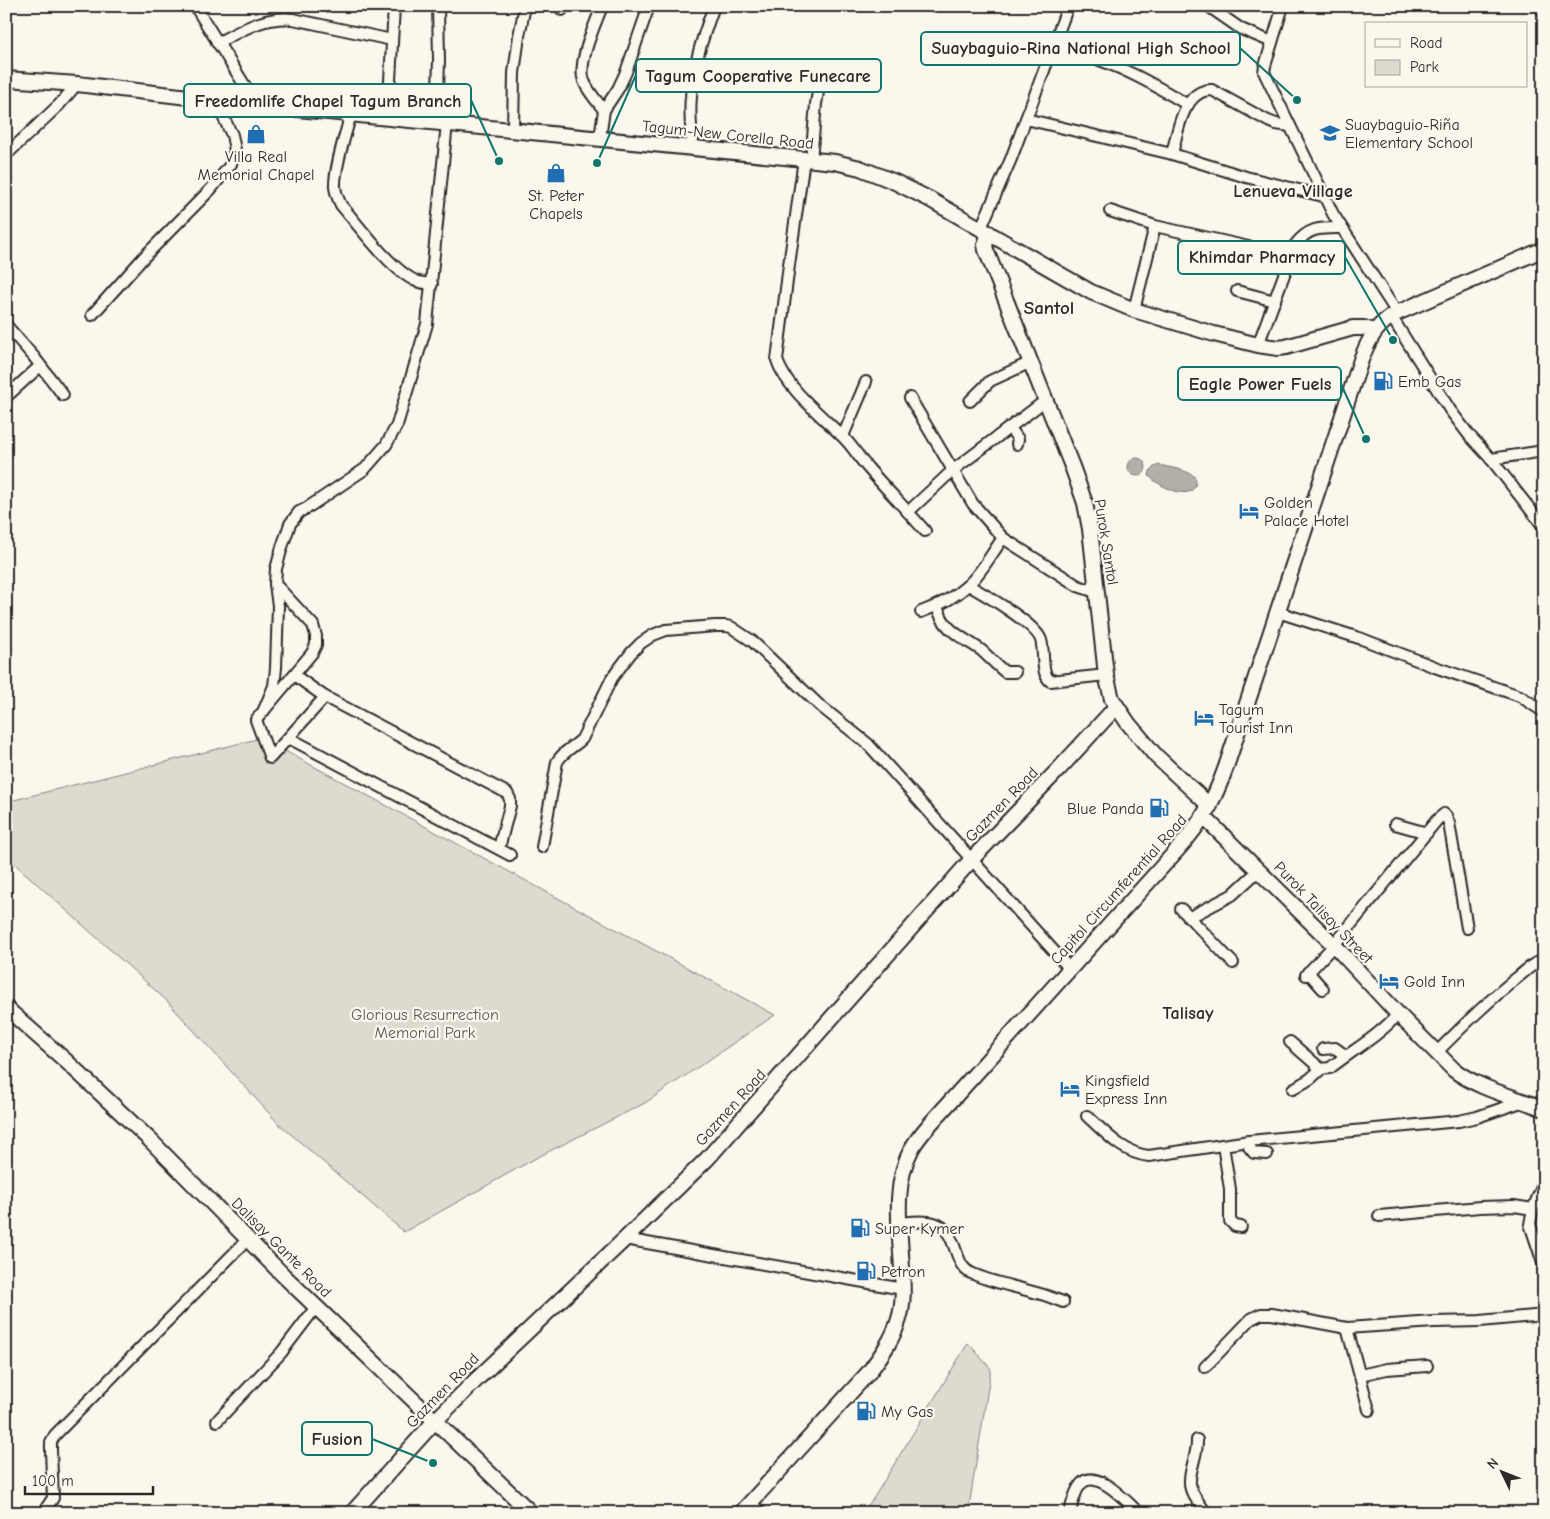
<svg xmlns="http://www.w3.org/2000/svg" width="1550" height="1519" viewBox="0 0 1550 1519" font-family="'Comic Neue',sans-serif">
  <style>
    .green { fill: #dddad0; stroke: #84827e }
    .water { fill: #b1afa7; stroke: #7b7a75 }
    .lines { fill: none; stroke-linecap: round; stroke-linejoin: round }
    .street-casing { stroke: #2b2b2b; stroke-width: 14 }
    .secondary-casing { stroke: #2b2b2b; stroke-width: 18 }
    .street { stroke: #fbf7ec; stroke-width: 10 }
    .secondary { stroke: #fbf7ec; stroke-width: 14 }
    .labels { text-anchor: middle; stroke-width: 4.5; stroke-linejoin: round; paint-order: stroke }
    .poi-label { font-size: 16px; fill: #2b2b2b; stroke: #fbf7ec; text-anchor: start }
    .street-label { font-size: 16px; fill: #2b2b2b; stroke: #fbf7ec }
    .park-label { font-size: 16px; fill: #585754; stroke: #fbf7ec }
    .neighbourhood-label { font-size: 18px; font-weight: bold; fill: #2b2b2b; stroke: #fbf7ec }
    .quarter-label { font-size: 19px; font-weight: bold; fill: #2b2b2b; stroke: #fbf7ec }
    .leader { fill: none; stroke: #0f766e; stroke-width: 2 }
    .callout-dot { fill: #0f766e; stroke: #fbf7ec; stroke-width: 2 }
    .callout { fill: #fbf7ec; stroke: #0f766e; stroke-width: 2 }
    .callout-label { font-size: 18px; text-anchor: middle; font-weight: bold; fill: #2b2b2b }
  </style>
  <rect width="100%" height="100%" fill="#fbf7ec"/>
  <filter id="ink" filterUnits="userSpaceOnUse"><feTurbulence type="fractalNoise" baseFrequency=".02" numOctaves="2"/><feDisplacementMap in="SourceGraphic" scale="10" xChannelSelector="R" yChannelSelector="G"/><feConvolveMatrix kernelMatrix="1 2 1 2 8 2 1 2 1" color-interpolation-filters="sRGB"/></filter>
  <g filter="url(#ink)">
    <g class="green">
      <polygon points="261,738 775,1015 645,1103 536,1158 404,1232 278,1123 166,1000 6,856 6,802"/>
      <polygon points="968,1343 991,1369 968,1513 862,1513 873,1499"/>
    </g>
    <g class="water">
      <circle cx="1137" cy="467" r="9"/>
      <path d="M1159,465C1168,467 1188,470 1194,476C1196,478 1196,481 1196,483C1192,504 1157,485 1149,476L1150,471L1154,467Z"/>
    </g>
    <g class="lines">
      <defs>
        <g id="street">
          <polyline points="195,6 257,105"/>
          <path d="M602,6C595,25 577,63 584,81C588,92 597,101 604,110"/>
          <polyline points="1208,6 1241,29 1272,42"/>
          <polyline points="1283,6 1265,66 1264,72 1333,214 1397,313"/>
          <polyline points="1541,6 1544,14"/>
          <polyline points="562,10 563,6"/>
          <path d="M217,43C242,30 264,16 293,19L392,40"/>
          <path d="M1053,48C1063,50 1073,52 1083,55C1120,65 1155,85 1188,105"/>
          <path d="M351,114C346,132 334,169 335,187C336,194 338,199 341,205C359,226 392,271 416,281C421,283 427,283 432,284"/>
          <polyline points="388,118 394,6"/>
          <path d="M1026,119L1172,154C1177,134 1183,89 1212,90L1268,121L1276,124L1290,126"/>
          <polyline points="437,122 439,60 438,6"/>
          <polyline points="513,130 514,73 519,36 525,6"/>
          <polyline points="600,138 604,110 618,89 626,72 649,6"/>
          <path d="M692,148C692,132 689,114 691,97C693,66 703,36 714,6"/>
          <polyline points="1172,154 1246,177 1323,196"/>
          <polyline points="6,155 59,105 77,84"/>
          <path d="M804,159L789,265L777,360C785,387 822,416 842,436C852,445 859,458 868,468C887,490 907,510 925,531"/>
          <polyline points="811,160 816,104 819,86"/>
          <polyline points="1110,211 1155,226 1262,250 1290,260"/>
          <polyline points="981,228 1011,159 1068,6"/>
          <polyline points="1237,291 1275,301"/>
          <polyline points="1134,310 1155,226"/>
          <polyline points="92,315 144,257 212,188 231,164 235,150 232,135 215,100"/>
          <polyline points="1391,316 1450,410 1469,435 1491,459 1544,527"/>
          <polyline points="6,325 34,357 63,395"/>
          <path d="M1258,345L1295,245C1309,227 1320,228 1341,228"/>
          <polyline points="6,397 40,366"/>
          <polyline points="910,398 973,504 1003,538 1078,586 1096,592"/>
          <polyline points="970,401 990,381 1031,362"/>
          <polyline points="1010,428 1018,439 1017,444"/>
          <polyline points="843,436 866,382"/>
          <polyline points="1491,459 1544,451"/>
          <polyline points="908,512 952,471 1046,400"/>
          <polyline points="275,584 313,625 316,636 316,645 312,653 256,720 270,758 325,697"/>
          <path d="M968,585C984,594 1036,624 1041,640C1045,653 1040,671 1050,681L1106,675"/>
          <path d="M937,606C944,631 961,636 981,650C989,657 996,665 1005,672H1015"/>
          <path d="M921,612C938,606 955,597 968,585C982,572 992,553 1003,538"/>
          <polyline points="1278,612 1362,639 1435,667 1520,696 1544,712"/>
          <polyline points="294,675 325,697 507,793 510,799 510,806 499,848"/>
          <polyline points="263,712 274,686 276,668 278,606 275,584 276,569 282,547 290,524 299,512 307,508 365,469 386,445 397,425 427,324 447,123"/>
          <polyline points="289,738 510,855"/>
          <polyline points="1395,824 1427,833"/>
          <path d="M542,847L557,762C563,751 574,747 582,739L612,678L631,653L641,643L653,635L666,630L715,626H726L731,627L752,641L819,705L868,744L1070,969"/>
          <polyline points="1181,909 1189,917 1192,916 1232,895 1259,870"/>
          <polyline points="1189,917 1233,963"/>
          <polyline points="1308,972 1323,989"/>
          <polyline points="1306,975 1334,945 1437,820 1444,814 1446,816 1449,823 1467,928"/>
          <path d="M1290,1042L1321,1069L1330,1068C1353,1050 1379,1036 1398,1014"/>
          <polyline points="1323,1049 1335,1048 1346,1056"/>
          <path d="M1436,1053C1463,1026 1489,1000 1518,977C1526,971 1534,961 1544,961"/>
          <polyline points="1293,1089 1310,1079 1321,1069"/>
          <path d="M1087,1116C1106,1133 1122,1153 1149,1156L1249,1141L1459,1121L1477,1117L1524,1101"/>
          <polyline points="1249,1141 1249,1147 1254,1153 1267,1154"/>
          <polyline points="1223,1145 1230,1189 1230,1221 1235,1226 1241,1227"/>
          <polyline points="1544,1182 1533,1209 1530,1224 1544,1266"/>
          <polyline points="1379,1216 1480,1207 1514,1206 1533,1209"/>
          <path d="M900,1223C911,1222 923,1220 934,1223C959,1230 952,1265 971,1273C988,1281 1008,1285 1026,1290C1039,1293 1051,1297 1063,1302"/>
          <polyline points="625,1239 903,1289"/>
          <polyline points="1347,1328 1369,1410"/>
          <polyline points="1205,1367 1251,1319 1261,1314 1272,1314 1347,1328 1434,1322 1480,1321 1544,1315"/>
          <polyline points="1360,1375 1387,1369 1427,1366"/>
          <polyline points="217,1421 281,1353 316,1307"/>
          <path d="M1197,1440C1198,1457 1185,1477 1192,1492C1196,1499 1201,1506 1206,1513"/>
          <polyline points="750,1503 762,1513"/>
          <polyline points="43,1513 53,1498 51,1451 51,1442 55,1435 248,1239"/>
          <path d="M1070,1513C1072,1503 1075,1491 1081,1484C1096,1467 1128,1503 1139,1513"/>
        </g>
        <g id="secondary">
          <polyline points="6,79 77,84 257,105 835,162 860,168 895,182 929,199 1091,292 1134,310 1214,334 1258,345 1278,348 1286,347 1353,328 1364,328 1374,331"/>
          <polyline points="989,233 985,245 986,250 1073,469 1085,503 1090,529 1106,675 1112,699 1128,723 1156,756 1210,806"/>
          <path d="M1204,817L1334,945L1398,1014L1454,1070C1479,1089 1515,1097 1544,1109"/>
          <polyline points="6,1008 66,1061 150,1140 284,1276 531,1513"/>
          <polyline points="352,1513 435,1421 477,1379 625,1239 707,1159 972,859 1059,769 1116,707"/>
          <path d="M741,1513L869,1372C881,1356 893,1339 899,1319C904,1303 903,1286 902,1269C900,1229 892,1185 912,1148C917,1139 924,1131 931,1123L1178,849C1202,822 1214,801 1226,767L1362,357C1370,337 1378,323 1397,313L1544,249"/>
        </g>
      </defs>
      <use href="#street" class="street-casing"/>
      <use href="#secondary" class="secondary-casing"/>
      <use href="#street" class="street"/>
      <use href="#secondary" class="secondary"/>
    </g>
  </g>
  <defs>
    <symbol id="school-bare" viewBox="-9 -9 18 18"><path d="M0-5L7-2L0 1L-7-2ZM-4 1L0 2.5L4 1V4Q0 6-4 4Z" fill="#1f6fb2" stroke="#fbf7ec" stroke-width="2.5" paint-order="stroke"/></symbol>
    <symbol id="shop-bare" viewBox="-9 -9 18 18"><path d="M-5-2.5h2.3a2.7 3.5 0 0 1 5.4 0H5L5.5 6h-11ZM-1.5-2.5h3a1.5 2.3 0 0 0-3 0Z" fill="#1f6fb2" stroke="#fbf7ec" stroke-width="2.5" paint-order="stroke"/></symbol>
    <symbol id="fuel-bare" viewBox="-9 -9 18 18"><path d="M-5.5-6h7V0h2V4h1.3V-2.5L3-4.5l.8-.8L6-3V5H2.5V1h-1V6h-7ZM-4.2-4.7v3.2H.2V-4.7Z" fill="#1f6fb2" stroke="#fbf7ec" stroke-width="2.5" paint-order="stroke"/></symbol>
    <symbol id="hotel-bare" viewBox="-9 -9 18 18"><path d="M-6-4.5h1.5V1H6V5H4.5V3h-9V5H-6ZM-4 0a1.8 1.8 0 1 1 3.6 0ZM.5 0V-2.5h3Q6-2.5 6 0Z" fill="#1f6fb2" stroke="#fbf7ec" stroke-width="2.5" paint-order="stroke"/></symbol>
  </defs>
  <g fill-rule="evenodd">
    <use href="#school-bare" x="1316" y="119" width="28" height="28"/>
    <use href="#shop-bare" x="242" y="120" width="28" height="28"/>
    <use href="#shop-bare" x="542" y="159" width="28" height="28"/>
    <use href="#fuel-bare" x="1369" y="367" width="28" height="28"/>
    <use href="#hotel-bare" x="1235" y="497" width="28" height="28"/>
    <use href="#hotel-bare" x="1190" y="704" width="28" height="28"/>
    <use href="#fuel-bare" x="1145" y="794" width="28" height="28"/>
    <use href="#hotel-bare" x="1375" y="967" width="28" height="28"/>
    <use href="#hotel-bare" x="1056" y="1075" width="28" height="28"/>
    <use href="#fuel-bare" x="846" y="1214" width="28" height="28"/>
    <use href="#fuel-bare" x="852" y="1257" width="28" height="28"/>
    <use href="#fuel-bare" x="852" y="1397" width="28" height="28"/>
  </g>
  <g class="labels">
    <g class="poi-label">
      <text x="1345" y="130">Suaybaguio-Riña<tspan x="1345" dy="18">Elementary School</tspan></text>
      <text x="256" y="162" text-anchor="middle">Villa Real<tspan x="256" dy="18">Memorial Chapel</tspan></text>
      <text x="556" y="201" text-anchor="middle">St. Peter<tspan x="556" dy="18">Chapels</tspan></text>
      <text x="1398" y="387">Emb Gas</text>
      <text x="1264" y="508">Golden<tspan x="1264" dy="18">Palace Hotel</tspan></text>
      <text x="1219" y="715">Tagum<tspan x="1219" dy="18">Tourist Inn</tspan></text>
      <text x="1144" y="814" text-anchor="end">Blue Panda</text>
      <text x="1404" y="987">Gold Inn</text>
      <text x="1085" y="1086">Kingsfield<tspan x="1085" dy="18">Express Inn</tspan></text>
      <text x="875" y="1234">Super Kymer</text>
      <text x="881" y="1277">Petron</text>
      <text x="881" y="1417">My Gas</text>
    </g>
    <g class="street-label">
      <text transform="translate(728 134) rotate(6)" y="6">Tagum-New Corella Road</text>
      <text transform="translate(1107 542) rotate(81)" y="6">Purok Santol</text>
      <text transform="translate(1001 804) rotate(-46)" y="6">Gazmen Road</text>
      <text transform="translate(1118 889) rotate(-48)" y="6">Capitol Circumferential Road</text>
      <text transform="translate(1324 912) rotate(46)" y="6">Purok Talisay Street</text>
      <text transform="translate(730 1107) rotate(-48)" y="6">Gazmen Road</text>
      <text transform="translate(282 1247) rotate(45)" y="6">Dalisay Gante Road</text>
      <text transform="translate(442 1390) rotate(-46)" y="6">Gazmen Road</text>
    </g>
    <g class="park-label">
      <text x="425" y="1020">Glorious Resurrection<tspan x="425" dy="18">Memorial Park</tspan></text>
    </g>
    <g class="neighbourhood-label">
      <text x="1293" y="197">Lenueva Village</text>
      <text x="1188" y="1019">Talisay</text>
    </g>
    <g class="quarter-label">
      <text x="1049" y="314">Santol</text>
    </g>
  </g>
  <path class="leader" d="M1297 100L1240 48M597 163L636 75M499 161L471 100M1393 340L1345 257M1366 439L1341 384M433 1463L372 1439"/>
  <g class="callout-dot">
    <circle cx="1297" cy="100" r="5"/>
    <circle cx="597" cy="163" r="5"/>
    <circle cx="499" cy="161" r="5"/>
    <circle cx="1393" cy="340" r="5"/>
    <circle cx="1366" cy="439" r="5"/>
    <circle cx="433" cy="1463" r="5"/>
  </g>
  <g class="callout">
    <rect x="921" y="32" width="319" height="33" rx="5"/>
    <rect x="636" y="59" width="245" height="33" rx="5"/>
    <rect x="184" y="84" width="287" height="33" rx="5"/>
    <rect x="1178" y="241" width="167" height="33" rx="5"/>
    <rect x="1178" y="367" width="163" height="33" rx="5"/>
    <rect x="302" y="1422" width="70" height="33" rx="5"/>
  </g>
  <g class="callout-label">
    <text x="1081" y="54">Suaybaguio-Rina National High School</text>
    <text x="758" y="82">Tagum Cooperative Funecare</text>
    <text x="328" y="107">Freedomlife Chapel Tagum Branch</text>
    <text x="1262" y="263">Khimdar Pharmacy</text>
    <text x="1260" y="390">Eagle Power Fuels</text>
    <text x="337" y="1445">Fusion</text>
  </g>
  <rect width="1550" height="1519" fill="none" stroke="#fbf7ec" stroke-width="25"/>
  <rect x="12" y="12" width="1525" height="1494" fill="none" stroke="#2b2b2b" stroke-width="2" filter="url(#ink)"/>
  <rect x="1365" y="22" width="162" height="65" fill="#fbf7ec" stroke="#a8a59f"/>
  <rect x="1375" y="39" width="25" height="8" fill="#fbf7ec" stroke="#a8a59f"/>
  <text x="1410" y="48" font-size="15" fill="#2b2b2b">Road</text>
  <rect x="1375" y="60" width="25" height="15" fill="#dddad0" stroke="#a8a59f"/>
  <text x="1410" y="72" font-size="15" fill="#2b2b2b">Park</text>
  <g transform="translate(1502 1472) rotate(313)" stroke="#fbf7ec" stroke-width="4" paint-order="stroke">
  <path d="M0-4L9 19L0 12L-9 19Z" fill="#2b2b2b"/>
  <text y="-8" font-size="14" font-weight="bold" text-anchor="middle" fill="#2b2b2b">N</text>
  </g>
  <path d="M25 1486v8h128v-8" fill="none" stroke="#2b2b2b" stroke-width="2.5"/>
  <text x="32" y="1486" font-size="15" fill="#2b2b2b" stroke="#fbf7ec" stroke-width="4" paint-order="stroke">100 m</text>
</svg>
